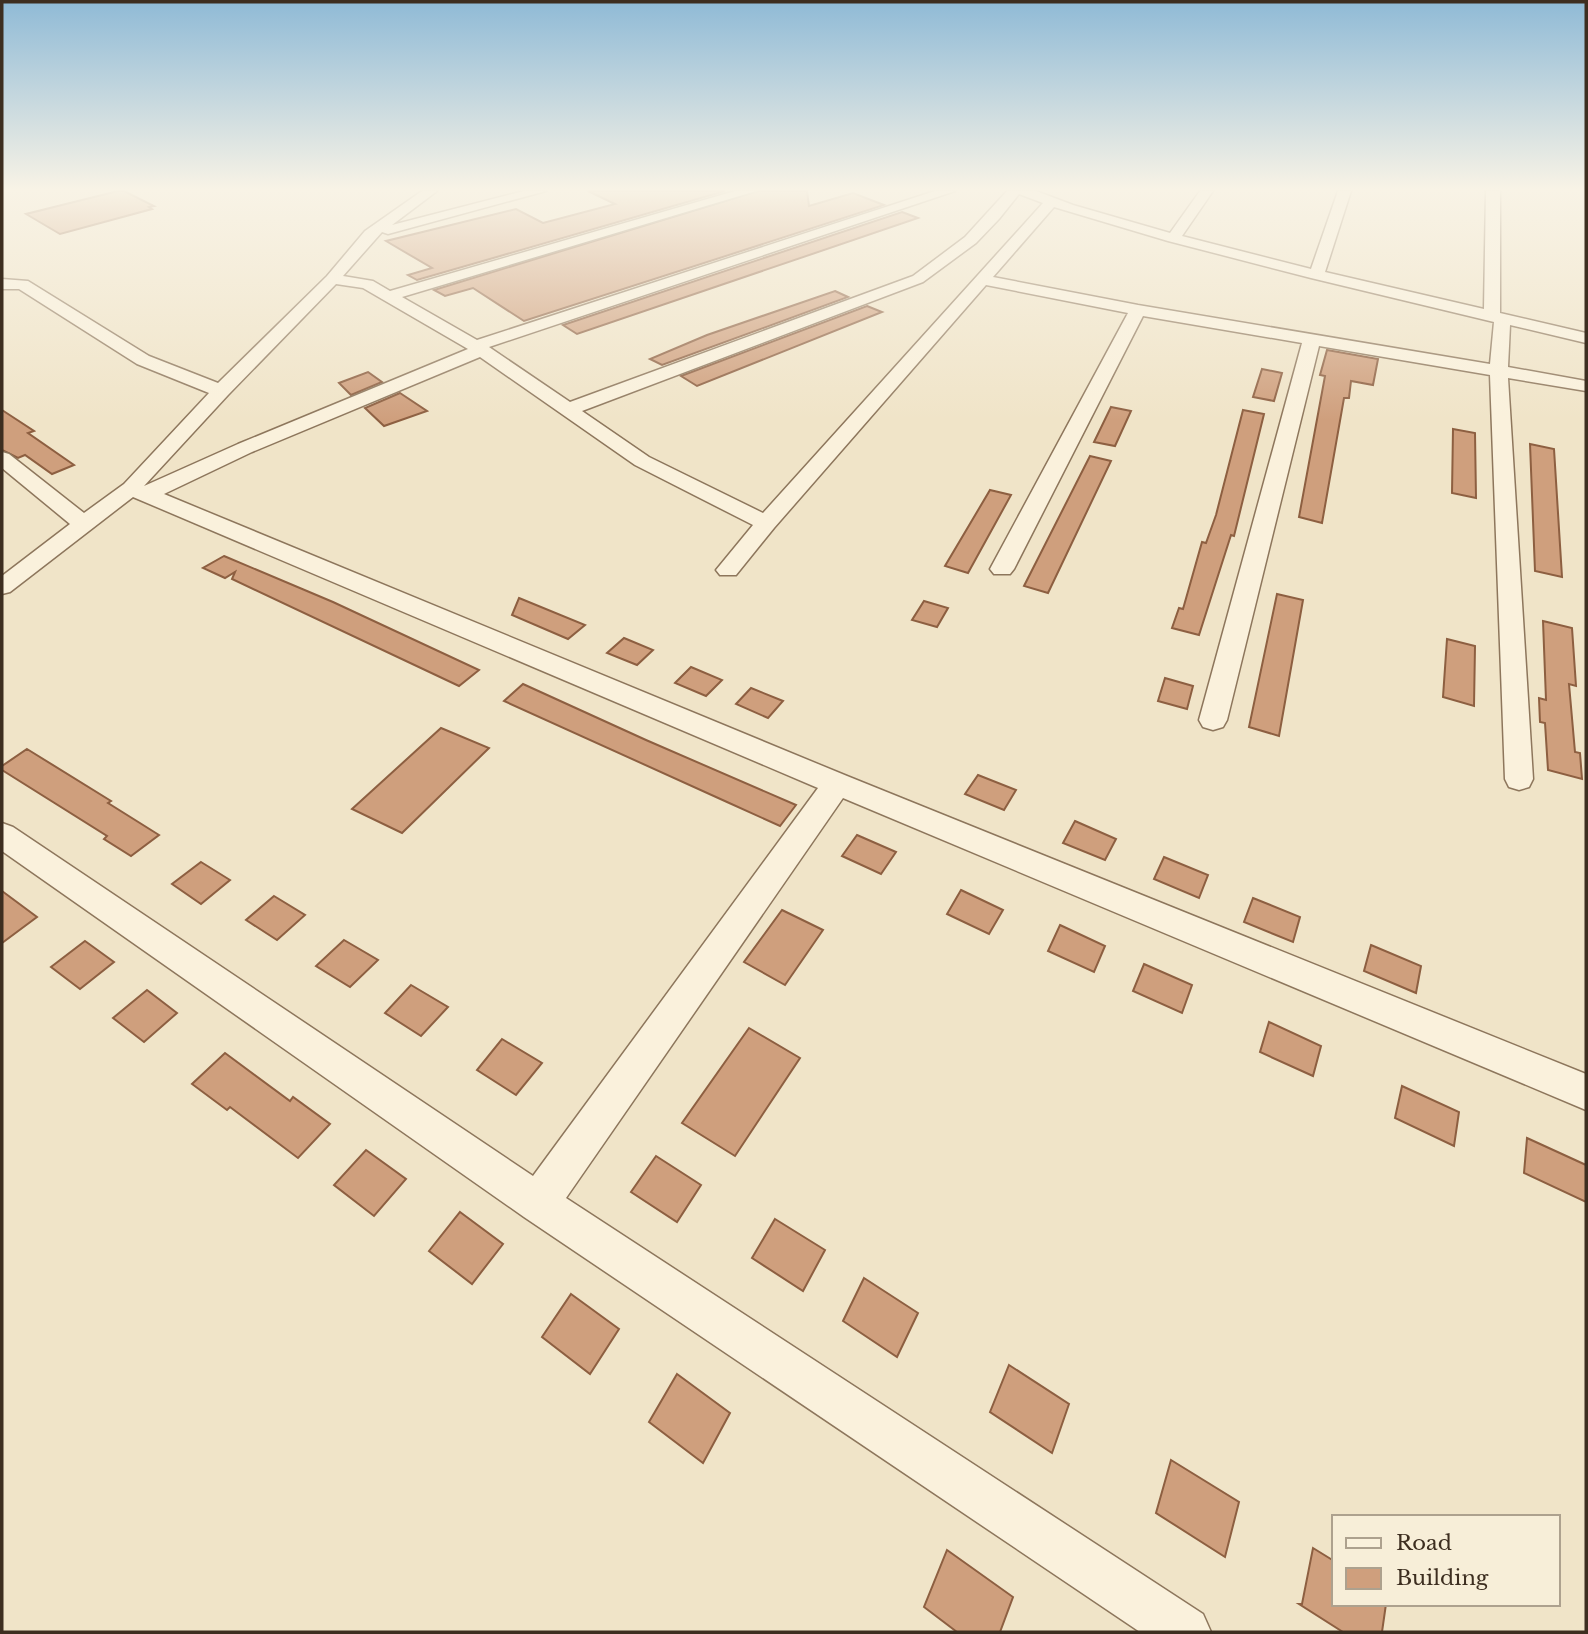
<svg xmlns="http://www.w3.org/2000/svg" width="1588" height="1634" viewBox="0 0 1588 1634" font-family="'Libre Baskerville',serif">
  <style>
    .building { fill: #cf9f7d; stroke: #8d5f41; stroke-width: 2 }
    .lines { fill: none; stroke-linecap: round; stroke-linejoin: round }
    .street-casing { stroke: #8d765c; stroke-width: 3 }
    .street { fill: #faf1dc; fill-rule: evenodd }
  </style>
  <rect width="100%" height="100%" fill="#f0e4c8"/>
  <g class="building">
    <polygon points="118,191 124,191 154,206 149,207 152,209 60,234 26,214"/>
    <polygon points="588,191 725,191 417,280 408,275 432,268 386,241 516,209 543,223 615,204"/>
    <polygon points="758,191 807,191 809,206 853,193 884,205 524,321 473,288 445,296 434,290"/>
    <polygon points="902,212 918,218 577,334 563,325"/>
    <polygon points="835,291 848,297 662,365 650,359 707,335"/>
    <polygon points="867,306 882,312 697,386 681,376"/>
    <polygon points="1327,350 1378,359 1373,385 1351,381 1349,398 1344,398 1322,523 1299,517 1325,376 1320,375"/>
    <polygon points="1262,369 1282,373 1274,401 1253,397"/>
    <polygon points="368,372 382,382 351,395 339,383"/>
    <polygon points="400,393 427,411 384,426 365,408"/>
    <polygon points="1111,407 1131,411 1115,446 1094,442"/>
    <polygon points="2,410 34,431 28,433 74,465 52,474 25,455 18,458 2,450"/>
    <polygon points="1243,410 1264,414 1234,536 1231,535 1199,635 1172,628 1179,608 1183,609 1202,542 1206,543 1216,515"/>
    <polygon points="1453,429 1475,433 1476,498 1452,493"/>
    <polygon points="1530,444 1554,449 1562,577 1535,571"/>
    <polygon points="1090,456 1111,461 1048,593 1024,586"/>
    <polygon points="990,490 1011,495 968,573 945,566"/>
    <polygon points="224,556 333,602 479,670 459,686 232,579 235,572 225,578 203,568"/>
    <polygon points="1277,594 1303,600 1279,736 1249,727"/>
    <polygon points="519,598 585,625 568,639 512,615"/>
    <polygon points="924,601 948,608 937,627 912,620"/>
    <polygon points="1543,621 1572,628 1576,686 1569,684 1575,752 1580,753 1582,779 1548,770 1545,723 1540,722 1539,698 1546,700"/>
    <polygon points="624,638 653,650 637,665 607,653"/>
    <polygon points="1447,639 1475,646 1474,706 1443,697"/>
    <polygon points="691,667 722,680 706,696 675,683"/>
    <polygon points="1165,678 1193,686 1187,709 1158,701"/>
    <polygon points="523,684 646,740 796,805 780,826 727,802 504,701"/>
    <polygon points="751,688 783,701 768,718 736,704"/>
    <polygon points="441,728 489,748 402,833 352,809"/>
    <polygon points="27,749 111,801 108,803 159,835 131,856 104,839 107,836 2,770 2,766"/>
    <polygon points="978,775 1016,790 1004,810 965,794"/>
    <polygon points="1075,821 1116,839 1105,860 1063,843"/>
    <polygon points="857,835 896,852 881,874 842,856"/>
    <polygon points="1164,857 1208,875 1199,898 1154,879"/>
    <polygon points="201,862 230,880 201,904 172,884"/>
    <polygon points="961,890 1003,910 989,934 947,914"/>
    <polygon points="2,891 37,917 2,943"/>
    <polygon points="274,896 305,915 277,940 246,920"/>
    <polygon points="1253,898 1300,917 1293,942 1244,922"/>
    <polygon points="782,910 823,930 785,985 744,962"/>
    <polygon points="1060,925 1105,946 1094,972 1048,951"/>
    <polygon points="344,940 378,960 350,987 316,966"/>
    <polygon points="85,941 114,962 80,989 51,967"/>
    <polygon points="1371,945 1421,966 1416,993 1364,971"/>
    <polygon points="1144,964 1192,985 1182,1013 1133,991"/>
    <polygon points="411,985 448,1007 421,1036 385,1013"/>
    <polygon points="147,990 177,1013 144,1042 113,1018"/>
    <polygon points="1269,1022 1321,1046 1313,1076 1260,1052"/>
    <polygon points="749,1028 800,1058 735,1156 682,1123"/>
    <polygon points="502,1039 542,1063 516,1095 477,1070"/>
    <polygon points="225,1053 290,1101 293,1097 330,1124 298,1158 230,1107 227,1110 192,1084"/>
    <polygon points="1402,1086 1459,1112 1454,1146 1395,1118"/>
    <polygon points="1527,1138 1586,1165 1586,1202 1524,1173"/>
    <polygon points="366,1150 406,1179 374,1216 334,1185"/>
    <polygon points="656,1156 701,1185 677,1222 631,1192"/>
    <polygon points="460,1212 503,1244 472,1284 429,1251"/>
    <polygon points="775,1219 825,1250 803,1291 752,1258"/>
    <polygon points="864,1278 918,1313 897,1357 843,1321"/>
    <polygon points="571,1294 619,1329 590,1374 542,1337"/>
    <polygon points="1009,1365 1069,1404 1052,1453 990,1412"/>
    <polygon points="677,1374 730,1413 703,1463 649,1422"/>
    <polygon points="1171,1460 1239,1502 1225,1557 1156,1513"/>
    <polygon points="1313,1548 1334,1561 1334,1604 1386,1604 1382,1632 1343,1632 1299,1604 1302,1604"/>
    <polygon points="947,1550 1013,1597 1000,1632 957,1632 924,1607"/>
  </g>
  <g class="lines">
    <defs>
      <path id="street" d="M422,191H437L392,225L524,191H546L388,234L382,232L343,276L373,281L390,291L735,191H756L402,297L477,340L935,191H955L489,347L570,402L913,276L965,237L1007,191H1036L1073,205L1170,233L1200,191H1213L1182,236L1311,269L1338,191H1351L1325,272L1484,309L1486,191H1500V313L1586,333V343L1510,325L1508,367L1586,381V391L1508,378L1533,779L1529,787L1519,790L1509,787L1505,779L1490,375L1319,346L1227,720L1223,727L1213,730L1203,727L1199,720L1302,343L1143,316L1014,569L1010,574H994L990,569L1128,313L986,285L774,528L736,575H720L716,570L753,525L635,465L480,357L252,452L164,494L847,776L1586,1074V1110L843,798L566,1198L1203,1614L1211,1632H1140L524,1217L2,851V823L13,827L533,1176L818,788L133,497L10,592L2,594V576L70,524L2,468V452L9,454L84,513L124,484L209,393L137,364L19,289H2V279L28,281L149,356L218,383L327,276L365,231ZM1019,194L1043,203L763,513L649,457L582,411L923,282L976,243L999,219ZM1054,207L1168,241L1311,278L1494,322L1490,364L1138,305L993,277ZM336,284L363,288L468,349L238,444L144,486L228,395Z"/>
    </defs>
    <use href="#street" class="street-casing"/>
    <use href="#street" class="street"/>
  </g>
  <linearGradient id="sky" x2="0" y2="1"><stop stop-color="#8fbad6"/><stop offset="0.45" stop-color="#f8f3e6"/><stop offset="1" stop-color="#f8f3e6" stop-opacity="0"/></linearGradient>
  <rect width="1588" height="420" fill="url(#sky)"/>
  <rect width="1588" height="1634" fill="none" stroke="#3d2e20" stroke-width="7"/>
  <rect x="1332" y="1515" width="228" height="91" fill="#f7eed8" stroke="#ada18e" stroke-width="2"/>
  <rect x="1346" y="1538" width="35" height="10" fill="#faf1dc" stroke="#ada18e" stroke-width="2"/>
  <text x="1396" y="1550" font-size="21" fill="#3d2e20">Road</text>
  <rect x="1346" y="1568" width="35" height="21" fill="#cf9f7d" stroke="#ada18e" stroke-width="2"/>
  <text x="1396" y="1585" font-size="21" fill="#3d2e20">Building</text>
</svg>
